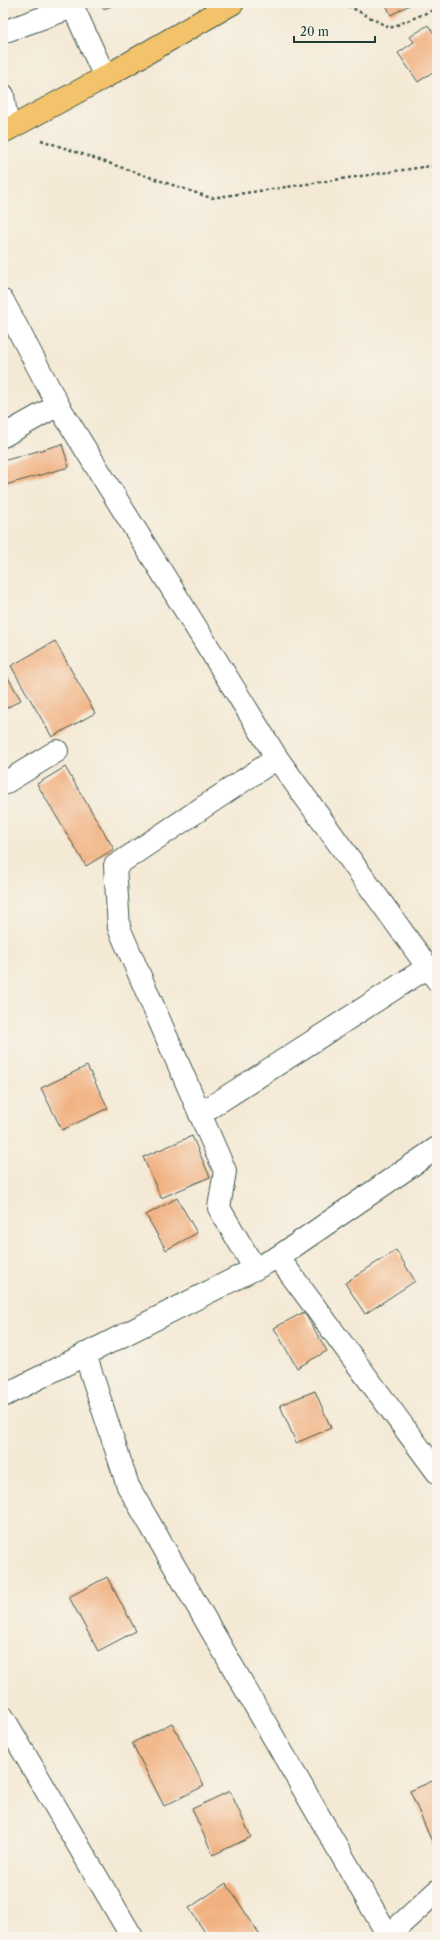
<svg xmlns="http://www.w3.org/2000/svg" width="440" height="1940" viewBox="0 0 440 1940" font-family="'Libre Caslon Text',serif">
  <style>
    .building { fill: #f1b080 }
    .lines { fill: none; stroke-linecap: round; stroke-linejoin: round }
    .minor-casing { stroke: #3f574c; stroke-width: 24 }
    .major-casing { stroke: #3f574c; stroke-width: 24 }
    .path { stroke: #3f574c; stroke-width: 2.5; stroke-dasharray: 3 3; stroke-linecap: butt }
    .minor { stroke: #fff; stroke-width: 22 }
    .major { stroke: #f2c36a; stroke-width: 22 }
  </style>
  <rect width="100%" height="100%" fill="#f7f3e8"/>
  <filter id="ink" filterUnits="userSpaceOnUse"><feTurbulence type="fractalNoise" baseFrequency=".025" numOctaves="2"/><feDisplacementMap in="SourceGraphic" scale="8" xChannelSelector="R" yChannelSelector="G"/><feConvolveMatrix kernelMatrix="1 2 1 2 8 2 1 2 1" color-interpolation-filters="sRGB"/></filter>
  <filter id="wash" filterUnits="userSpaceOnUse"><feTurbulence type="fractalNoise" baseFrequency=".012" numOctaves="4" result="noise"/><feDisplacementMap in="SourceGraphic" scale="16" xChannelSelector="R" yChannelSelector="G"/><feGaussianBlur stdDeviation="0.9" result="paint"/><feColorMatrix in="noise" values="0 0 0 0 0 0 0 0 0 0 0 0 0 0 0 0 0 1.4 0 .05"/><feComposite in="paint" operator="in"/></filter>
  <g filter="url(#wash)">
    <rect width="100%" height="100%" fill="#f4e9d5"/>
    <g id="blocks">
      <g class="building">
        <polygon points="102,3 120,3 103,9"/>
        <polygon points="385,3 413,3 391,15"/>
        <polygon points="428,25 437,38 437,69 418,82 398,53 414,42 410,37"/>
        <polygon points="62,444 69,467 5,485 3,477 3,461"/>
        <polygon points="55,641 95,713 52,737 11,666"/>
        <polygon points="3,669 21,700 3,710"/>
        <polygon points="65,767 114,849 86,866 37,784"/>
        <polygon points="87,1066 108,1108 62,1130 41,1088"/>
        <polygon points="192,1136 210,1177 161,1198 143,1157"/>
        <polygon points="177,1198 197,1233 166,1250 146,1215"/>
        <polygon points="396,1250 415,1281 365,1314 345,1283"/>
        <polygon points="304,1312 327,1351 297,1368 274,1328"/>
        <polygon points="315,1391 331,1428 296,1443 280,1405"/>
        <polygon points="107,1577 136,1631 98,1651 69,1597"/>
        <polygon points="172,1723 204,1786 164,1806 132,1743"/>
        <polygon points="437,1779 437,1843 433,1844 410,1791"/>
        <polygon points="230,1791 251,1837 213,1855 192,1809"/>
        <polygon points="226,1883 260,1935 258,1937 208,1937 189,1908"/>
      </g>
    </g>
  </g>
  <g filter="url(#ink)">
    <use href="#blocks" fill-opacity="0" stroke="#3f574c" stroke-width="1"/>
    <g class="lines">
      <defs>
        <g id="minor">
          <polyline points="3,32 73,7 105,77"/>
          <polyline points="3,95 8,129"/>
          <polyline points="3,301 58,405 277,758 437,980"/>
          <polyline points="3,436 58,405"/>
          <polyline points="3,784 57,751"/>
          <polyline points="200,1114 428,967"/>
          <polyline points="278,1257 437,1472"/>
          <polyline points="255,1269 219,1208 225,1171 119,928 115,866 277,758"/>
          <polyline points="85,1354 128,1486 389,1937"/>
          <polyline points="3,1396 278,1257 437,1148"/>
          <polyline points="3,1717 132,1937"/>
          <polyline points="388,1936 437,1891"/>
        </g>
        <polyline id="major" points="3,132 105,77 233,3"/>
      </defs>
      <use href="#minor" class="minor-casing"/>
      <use href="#major" class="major-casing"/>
      <g class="path">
        <polyline points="343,3 390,28 431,11 437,17"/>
        <polyline points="41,140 211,198 437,165"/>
      </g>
      <use href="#minor" class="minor"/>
      <use href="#major" class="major"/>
    </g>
  </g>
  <rect width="440" height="1940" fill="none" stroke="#f7f3e8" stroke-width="16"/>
  <path d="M294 36v6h81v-6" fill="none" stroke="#1f3d34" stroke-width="2"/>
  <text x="300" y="36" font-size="12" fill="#1f3d34" stroke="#f7f3e8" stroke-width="3" paint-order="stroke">20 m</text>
</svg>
